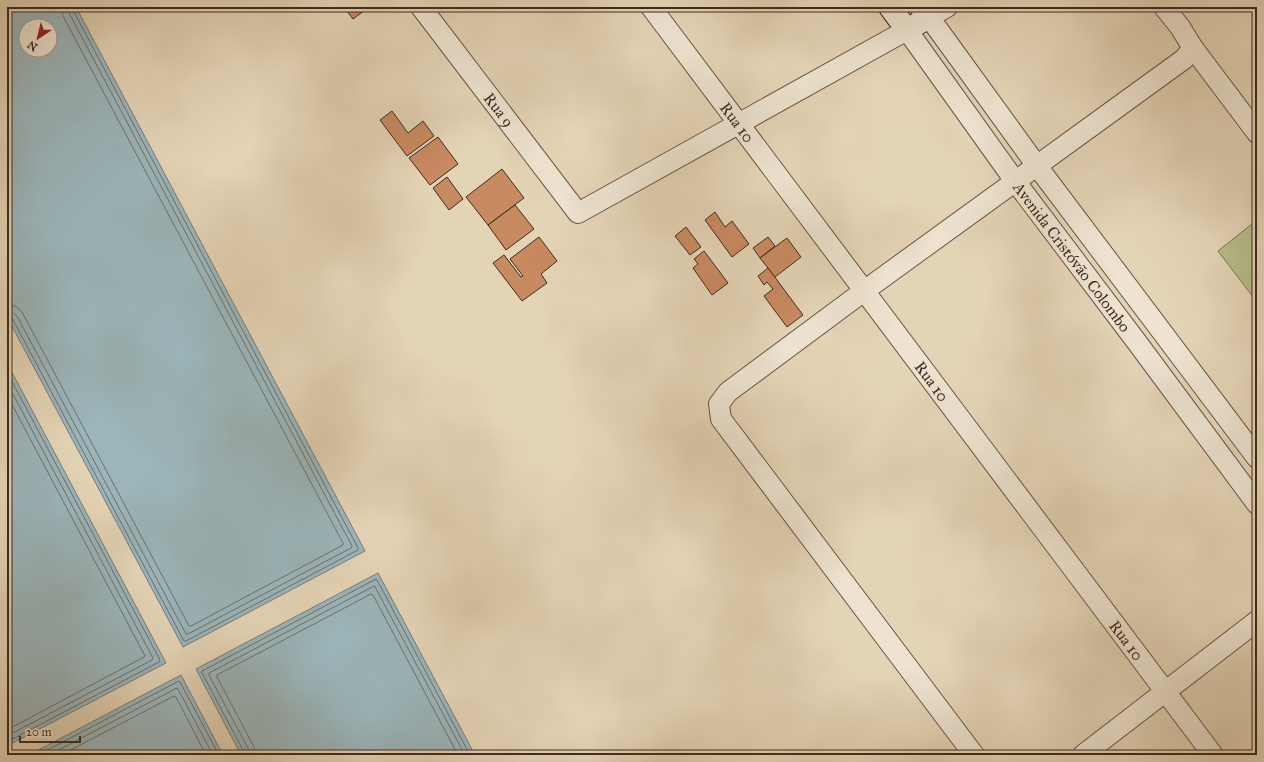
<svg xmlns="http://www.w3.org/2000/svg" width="1264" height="762" viewBox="0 0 1264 762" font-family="'IM FELL Great Primer',serif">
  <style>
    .green { fill: #b8bc8b; stroke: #7b7354 }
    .water { fill: #9bb5ba; stroke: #767d7c; fill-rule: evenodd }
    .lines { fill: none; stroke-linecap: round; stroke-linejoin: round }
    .shore { stroke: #6c706c; stroke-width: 1 }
    .building { fill: #c88a61; stroke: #3e2a1e }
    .street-casing { stroke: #685444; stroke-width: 22 }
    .secondary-casing { stroke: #3e2a1e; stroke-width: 24 }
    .street { stroke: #ede3d0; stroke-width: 20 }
    .secondary { stroke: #ede3d0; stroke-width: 22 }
    .labels { text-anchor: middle; stroke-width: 3.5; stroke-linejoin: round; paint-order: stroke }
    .street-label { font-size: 16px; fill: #3e2a1e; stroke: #ede3d0 }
  </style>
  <rect width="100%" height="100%" fill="#e4d4b6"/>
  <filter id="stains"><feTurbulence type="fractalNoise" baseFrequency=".005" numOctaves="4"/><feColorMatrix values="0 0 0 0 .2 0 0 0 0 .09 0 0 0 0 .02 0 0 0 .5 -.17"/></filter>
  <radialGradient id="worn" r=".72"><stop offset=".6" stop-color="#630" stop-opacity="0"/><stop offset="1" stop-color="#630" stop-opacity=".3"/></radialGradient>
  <polygon class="green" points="1257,220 1257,302 1218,251"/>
  <g class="water">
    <path d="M7,7H76L365,551L183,647L7,317ZM26,26H50V50H26Z"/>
    <polygon points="7,363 166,663 7,746"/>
    <polygon points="378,573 475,755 241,755 196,669"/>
    <polygon points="181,675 223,755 29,755"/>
  </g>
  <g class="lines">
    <g class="shore">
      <polyline points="7,305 15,306 22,312 189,626 191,626 343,545 343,543 63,16 62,7"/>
      <polyline points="7,311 12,312 17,316 186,634 188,634 351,548 352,546 69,13 68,7"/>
      <polyline points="7,316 10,316 12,318 184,641 186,641 358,550 358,548 73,10 73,7"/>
      <polyline points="7,372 160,660 159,662 7,742"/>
      <polyline points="7,383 153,658 152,660 7,736"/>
      <polyline points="7,395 145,656 144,657 7,730"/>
      <polyline points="38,755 179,681 180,682 219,755"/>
      <polyline points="49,755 177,688 178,689 213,755"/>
      <polyline points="61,755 174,696 176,697 206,755"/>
      <polyline points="245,755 244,752 202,673 202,671 376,579 377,580 470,755"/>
      <polyline points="250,755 249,750 209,675 209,673 374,586 375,587 465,755"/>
      <polyline points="256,755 254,747 217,677 217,675 371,594 373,595 458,755"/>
    </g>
  </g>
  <g class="building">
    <polygon points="344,7 369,7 353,19"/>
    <polygon points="392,111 408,133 423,121 434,136 407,156 380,120"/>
    <polygon points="438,137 458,164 430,185 409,158"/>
    <polygon points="502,169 524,198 488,225 466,197"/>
    <polygon points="447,177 463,199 449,210 433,188"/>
    <polygon points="515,205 534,229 506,250 488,225"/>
    <polygon points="715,212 725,227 732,221 749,244 732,257 705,220"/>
    <polygon points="686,227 701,247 690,255 675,236"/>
    <polygon points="539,237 557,261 541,274 547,283 522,301 493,263 504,255 521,277 523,276 510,259"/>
    <polygon points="768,237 775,246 760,258 753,248"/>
    <polygon points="787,238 801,257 775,277 760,258"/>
    <polygon points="704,251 728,283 712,295 693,268 698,264 694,259"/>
    <polygon points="768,268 803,315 787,327 764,296 773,289 767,282 764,285 758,276"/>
  </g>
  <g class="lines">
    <defs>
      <g id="street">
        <path id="s1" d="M421,7L578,213L907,30L1015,181L1136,341L1257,504"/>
        <path id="s2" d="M651,7L1213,755"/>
        <polyline points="947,7 929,17 1037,166 1257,458"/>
        <polyline points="1164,7 1180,27 1193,48 1257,133"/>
        <polyline points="974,755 721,419 719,404 728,392 864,291 1184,59 1193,48"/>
        <polyline points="1083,755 1257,621"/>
      </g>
      <polyline id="secondary" points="890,7 907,30 929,17 921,7"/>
    </defs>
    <use href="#street" class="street-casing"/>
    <use href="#secondary" class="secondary-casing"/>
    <use href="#street" class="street"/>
    <use href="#secondary" class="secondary"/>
  </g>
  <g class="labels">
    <g class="street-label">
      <text dy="6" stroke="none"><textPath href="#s1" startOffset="129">Rua 9</textPath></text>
      <text dy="6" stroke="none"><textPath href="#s2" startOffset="144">Rua 10</textPath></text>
      <text dy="6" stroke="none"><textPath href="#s1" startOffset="916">Avenida Cristóvão Colombo</textPath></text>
      <text dy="6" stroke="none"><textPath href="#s2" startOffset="468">Rua 10</textPath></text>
      <text dy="6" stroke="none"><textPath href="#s2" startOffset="792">Rua 10</textPath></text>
    </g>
  </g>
  <rect width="1264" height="762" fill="none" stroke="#e4d4b6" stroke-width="24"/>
  <rect x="8" y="8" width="1248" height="746" fill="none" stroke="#3e2a1e" stroke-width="2"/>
  <rect x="12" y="12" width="1240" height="738" fill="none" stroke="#3e2a1e"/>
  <g transform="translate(38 38) rotate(215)"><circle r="19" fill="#ede3d0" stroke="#a79989"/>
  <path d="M0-3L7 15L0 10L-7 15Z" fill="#8f2418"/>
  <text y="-6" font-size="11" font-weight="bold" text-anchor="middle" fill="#3e2a1e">N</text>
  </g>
  <path d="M20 736v6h60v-6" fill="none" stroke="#3e2a1e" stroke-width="2"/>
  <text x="26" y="736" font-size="12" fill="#3e2a1e" stroke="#ede3d0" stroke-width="3" paint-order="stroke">20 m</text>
  <rect width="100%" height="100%" filter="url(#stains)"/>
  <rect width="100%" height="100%" fill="url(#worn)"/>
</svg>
